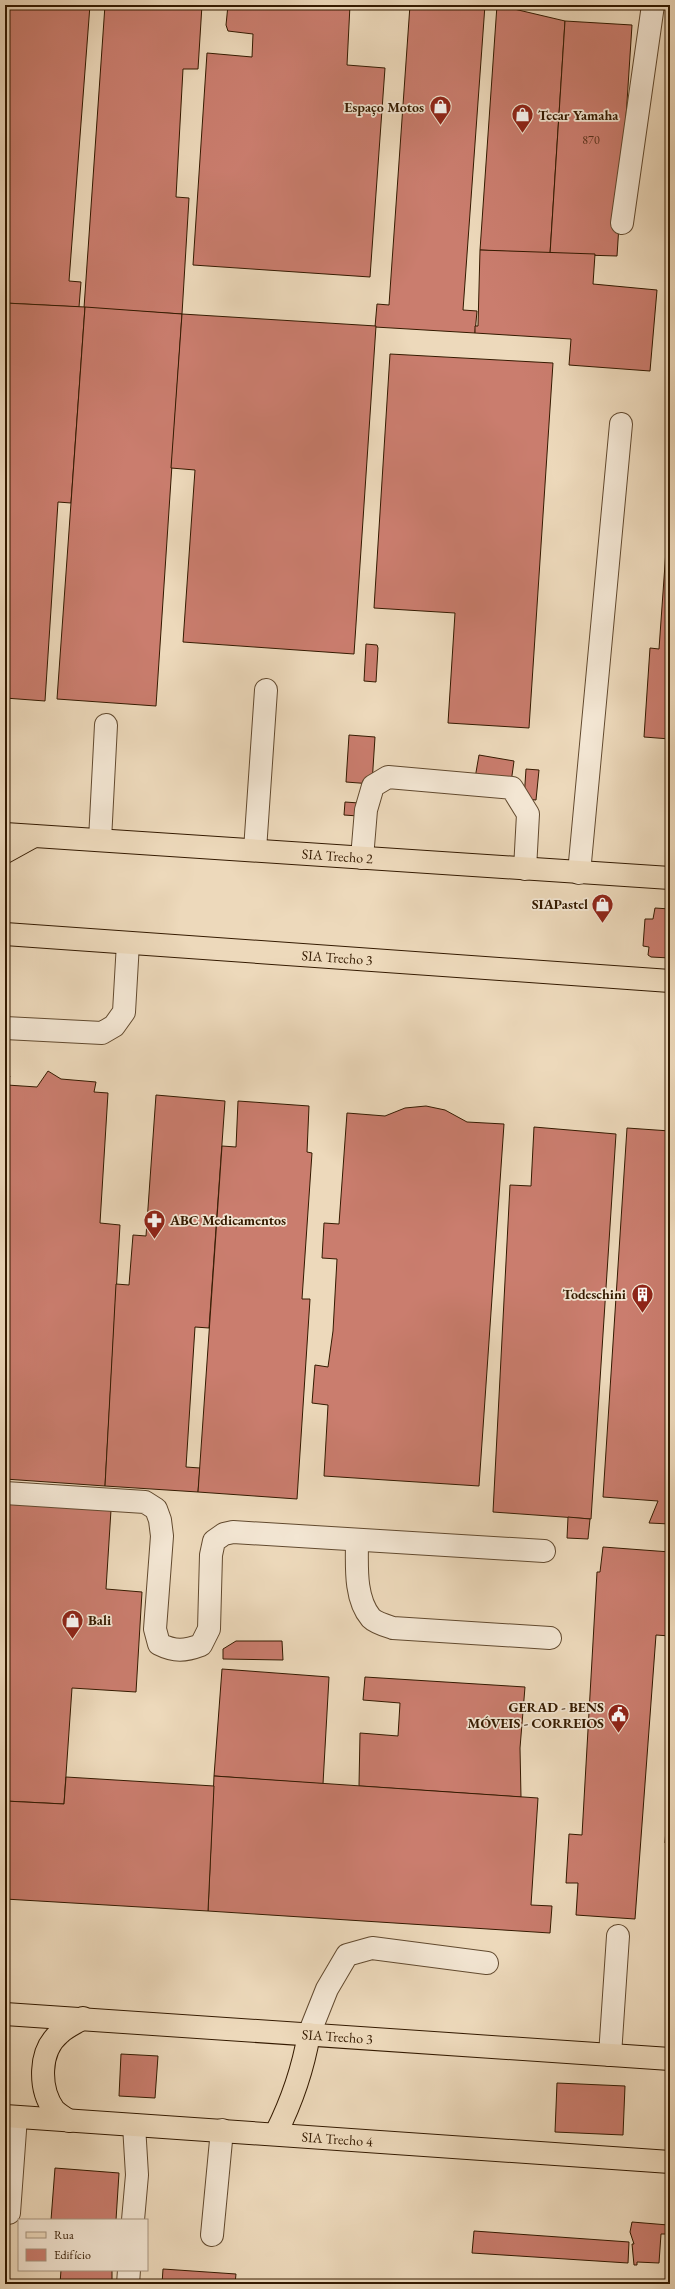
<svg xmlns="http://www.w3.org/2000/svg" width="675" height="2289" viewBox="0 0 675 2289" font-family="'EB Garamond',serif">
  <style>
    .building { fill: #ca7d6e; stroke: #341a00 }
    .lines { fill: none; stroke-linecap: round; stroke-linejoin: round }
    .minor-casing { stroke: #624a2f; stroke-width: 24 }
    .major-casing { stroke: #341a00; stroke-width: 24 }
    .minor { stroke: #f3e6d3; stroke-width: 22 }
    .major { stroke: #edd9bb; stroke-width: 22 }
    .labels { text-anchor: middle; stroke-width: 3.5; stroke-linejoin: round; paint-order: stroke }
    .number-label { font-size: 12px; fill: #5a331c }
    .poi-label { font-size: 14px; font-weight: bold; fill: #341a00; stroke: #f3e6d3; text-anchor: end }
    .street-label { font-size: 14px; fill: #341a00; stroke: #f3e6d3 }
  </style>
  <rect width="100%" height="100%" fill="#edd9bb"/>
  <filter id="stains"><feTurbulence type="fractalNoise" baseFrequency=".005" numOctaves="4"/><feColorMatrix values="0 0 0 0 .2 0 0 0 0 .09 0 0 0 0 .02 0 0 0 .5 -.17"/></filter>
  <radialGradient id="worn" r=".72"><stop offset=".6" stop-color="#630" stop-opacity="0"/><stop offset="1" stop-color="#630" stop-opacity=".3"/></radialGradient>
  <g class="building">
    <polygon points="8,5 90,5 69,281 81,282 79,307 5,303 5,41"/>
    <polygon points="105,5 202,5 198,69 183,69 176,197 189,198 182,314 84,308"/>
    <polygon points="228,5 350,5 347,65 385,68 370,277 193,265 207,53 252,57 253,34 228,31 226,25"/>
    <polygon points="410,5 485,5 463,310 477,311 475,333 375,327 377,304 389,305"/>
    <polygon points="497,5 565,21 550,254 480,250"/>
    <polygon points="565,21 632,25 617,256 550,254"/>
    <polygon points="480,250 595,254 593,284 657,290 650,371 569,365 571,339 475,333 475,326 478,326"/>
    <polygon points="5,303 85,307 71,503 58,502 45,701 5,698"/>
    <polygon points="85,307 182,314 156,706 57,699"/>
    <polygon points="182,314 376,326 354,654 183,642 195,470 171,468"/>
    <polygon points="390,354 553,363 529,728 448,723 455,613 374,608"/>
    <polygon points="670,494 670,739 644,737 650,648 659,649"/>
    <polygon points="366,644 377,645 378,648 376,682 364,681"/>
    <polygon points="349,735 375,737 372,784 346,782"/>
    <polygon points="479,755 514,761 510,790 474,784"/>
    <polygon points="526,769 539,770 536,800 524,799"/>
    <polygon points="345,802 359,803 358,816 344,815"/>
    <polygon points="655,908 670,909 670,958 651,957 648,955 649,947 643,946 645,919 653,919"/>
    <polygon points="48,1071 61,1079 96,1082 94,1092 108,1093 100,1223 120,1225 105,1486 5,1479 5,1076 10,1076 7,1085 37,1087"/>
    <polygon points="156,1095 225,1101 209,1328 195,1327 186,1467 200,1468 198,1492 105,1486 116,1284 129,1285 133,1235 146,1236"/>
    <polygon points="238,1101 309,1106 307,1152 312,1153 302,1299 310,1299 297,1499 198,1492 222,1146 236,1147"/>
    <polygon points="426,1106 445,1110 467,1122 504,1124 479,1486 324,1476 328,1405 312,1403 315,1365 328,1367 333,1331 337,1259 322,1258 324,1223 339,1224 347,1113 385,1116 405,1108"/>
    <polygon points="534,1127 616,1134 591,1519 493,1512 510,1185 531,1186"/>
    <polygon points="627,1128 670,1131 670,1524 649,1523 658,1501 603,1497"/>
    <polygon points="5,1504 111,1510 106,1589 142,1592 136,1692 72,1688 64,1804 5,1801"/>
    <polygon points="568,1517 590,1519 588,1539 567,1538"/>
    <polygon points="603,1547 670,1552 670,1636 656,1635 635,1919 576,1915 578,1883 566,1883 569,1834 582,1835 597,1572 600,1572"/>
    <polygon points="236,1641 282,1641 283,1660 223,1659 223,1649"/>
    <polygon points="222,1669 329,1677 323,1784 214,1776"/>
    <polygon points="365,1677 525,1687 520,1748 521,1797 359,1786 360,1733 398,1736 400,1703 363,1700"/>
    <polygon points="670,1773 670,1843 665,1843"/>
    <polygon points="214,1776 538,1798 531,1905 552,1906 550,1933 208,1911"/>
    <polygon points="66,1777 214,1786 208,1911 5,1899 5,1801 64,1804"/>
    <polygon points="121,2054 158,2056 155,2098 119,2096"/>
    <polygon points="557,2083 625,2086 623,2135 555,2132"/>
    <polygon points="55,2168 119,2173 116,2220 51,2220"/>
    <polygon points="632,2222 668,2225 668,2234 661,2234 659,2263 637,2262 637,2265 634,2265 632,2244 634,2244 630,2232"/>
    <polygon points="474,2231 629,2242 628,2263 472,2253"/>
    <polygon points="163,2269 236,2274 235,2284 162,2284"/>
    <polygon points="61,2270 112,2270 112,2284 60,2284"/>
  </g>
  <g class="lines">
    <defs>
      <g id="minor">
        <polyline points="622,223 653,5"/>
        <polyline points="100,840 106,725"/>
        <polyline points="255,850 266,690"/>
        <polyline points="362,858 366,810 373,786 388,777 512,788 528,814 525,869"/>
        <polyline points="579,873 621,424"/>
        <polyline points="5,1028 102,1033 114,1026 124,1012 128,943"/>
        <path d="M5,1493L145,1502L156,1509L160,1520L162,1536L155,1629L159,1644C175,1652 185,1651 201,1645L209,1629L211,1555L214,1541L224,1534L233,1532L544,1551"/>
        <path d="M357,1540C357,1564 354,1598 371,1618C376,1623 387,1626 393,1628L550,1638"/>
        <polyline points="309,2034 327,1989 347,1955 372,1948 487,1963"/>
        <polyline points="610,2055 618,1936"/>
        <polyline points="9,2213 16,2117"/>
        <polyline points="133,2220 137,2175 134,2125"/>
        <polyline points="212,2235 222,2130"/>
        <polyline points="128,2284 129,2270"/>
      </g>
      <g id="major">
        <path id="s1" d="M5,834L670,878"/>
        <polyline points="5,852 34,836"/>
        <path id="s2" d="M5,934L670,981"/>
        <path id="s3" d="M5,2014L670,2059"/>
        <path id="s4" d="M5,2116L670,2162"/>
        <path d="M69,2121C65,2118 58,2114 54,2110C39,2089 38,2051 60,2033C66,2027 76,2023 83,2018"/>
        <path d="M276,2133C292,2101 303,2069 309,2034"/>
      </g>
    </defs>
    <use href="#minor" class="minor-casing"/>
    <use href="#major" class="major-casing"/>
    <use href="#minor" class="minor"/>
    <use href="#major" class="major"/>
  </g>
  <defs>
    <symbol id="shop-pin" viewBox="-11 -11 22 30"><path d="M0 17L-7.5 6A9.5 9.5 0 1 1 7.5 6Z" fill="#8f2418" stroke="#f3e6d3"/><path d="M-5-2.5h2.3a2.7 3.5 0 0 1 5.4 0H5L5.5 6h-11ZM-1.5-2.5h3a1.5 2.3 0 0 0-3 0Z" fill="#fff"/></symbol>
    <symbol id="pharmacy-pin" viewBox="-11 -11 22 30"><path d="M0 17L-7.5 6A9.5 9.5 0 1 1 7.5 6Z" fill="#8f2418" stroke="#f3e6d3"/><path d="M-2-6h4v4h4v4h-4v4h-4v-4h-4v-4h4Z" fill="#fff"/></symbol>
    <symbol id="building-pin" viewBox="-11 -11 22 30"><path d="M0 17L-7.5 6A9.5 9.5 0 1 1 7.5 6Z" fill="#8f2418" stroke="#f3e6d3"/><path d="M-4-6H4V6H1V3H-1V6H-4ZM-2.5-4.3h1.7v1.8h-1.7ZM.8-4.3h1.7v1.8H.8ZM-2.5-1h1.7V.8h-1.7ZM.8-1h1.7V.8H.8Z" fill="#fff"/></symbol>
    <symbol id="civic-pin" viewBox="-11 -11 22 30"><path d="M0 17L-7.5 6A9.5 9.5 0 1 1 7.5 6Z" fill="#8f2418" stroke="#f3e6d3"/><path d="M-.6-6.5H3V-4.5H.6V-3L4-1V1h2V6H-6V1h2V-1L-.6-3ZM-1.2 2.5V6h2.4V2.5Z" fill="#fff"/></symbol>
  </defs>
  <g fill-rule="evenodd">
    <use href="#shop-pin" x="428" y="94" width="25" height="34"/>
    <use href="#shop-pin" x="510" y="102" width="25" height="34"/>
    <use href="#shop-pin" x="590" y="892" width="25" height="34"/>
    <use href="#pharmacy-pin" x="142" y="1208" width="25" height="34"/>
    <use href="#building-pin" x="630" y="1282" width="25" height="34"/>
    <use href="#shop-pin" x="60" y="1608" width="25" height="34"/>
    <use href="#civic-pin" x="606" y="1702" width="25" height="34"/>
  </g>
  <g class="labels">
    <g class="number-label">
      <text x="591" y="144">870</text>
    </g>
    <g class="poi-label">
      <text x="424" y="112">Espaço Motos</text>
      <text x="538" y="120" text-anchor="start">Tecar Yamaha</text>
      <text x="588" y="909">SIAPastel</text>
      <text x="170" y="1225" text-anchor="start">ABC Medicamentos</text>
      <text x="626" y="1299">Todeschini</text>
      <text x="88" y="1625" text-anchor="start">Bali</text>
      <text x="604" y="1712">GERAD - BENS<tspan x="604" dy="16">MÓVEIS - CORREIOS</tspan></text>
    </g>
    <g class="street-label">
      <text dy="5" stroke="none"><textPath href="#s1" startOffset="333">SIA Trecho 2</textPath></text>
      <text dy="5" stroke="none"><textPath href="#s2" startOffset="333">SIA Trecho 3</textPath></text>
      <text dy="5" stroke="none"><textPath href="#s3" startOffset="333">SIA Trecho 3</textPath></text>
      <text dy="5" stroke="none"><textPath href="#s4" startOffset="333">SIA Trecho 4</textPath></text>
    </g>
  </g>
  <rect width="675" height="2289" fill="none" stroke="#edd9bb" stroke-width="20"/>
  <rect x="6" y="6" width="663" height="2277" fill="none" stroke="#341a00" stroke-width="2"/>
  <rect x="10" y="10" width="655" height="2269" fill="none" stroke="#341a00"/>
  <rect x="18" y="2219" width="130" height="52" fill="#f3e6d3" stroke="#a7947f"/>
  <rect x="26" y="2232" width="20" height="6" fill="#edd9bb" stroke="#a7947f"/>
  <text x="54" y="2239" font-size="12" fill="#341a00">Rua</text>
  <rect x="26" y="2249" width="20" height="12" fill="#ca7d6e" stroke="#a7947f"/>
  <text x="54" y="2259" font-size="12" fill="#341a00">Edifício</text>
  <rect width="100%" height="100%" filter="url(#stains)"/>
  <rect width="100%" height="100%" fill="url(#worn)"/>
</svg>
